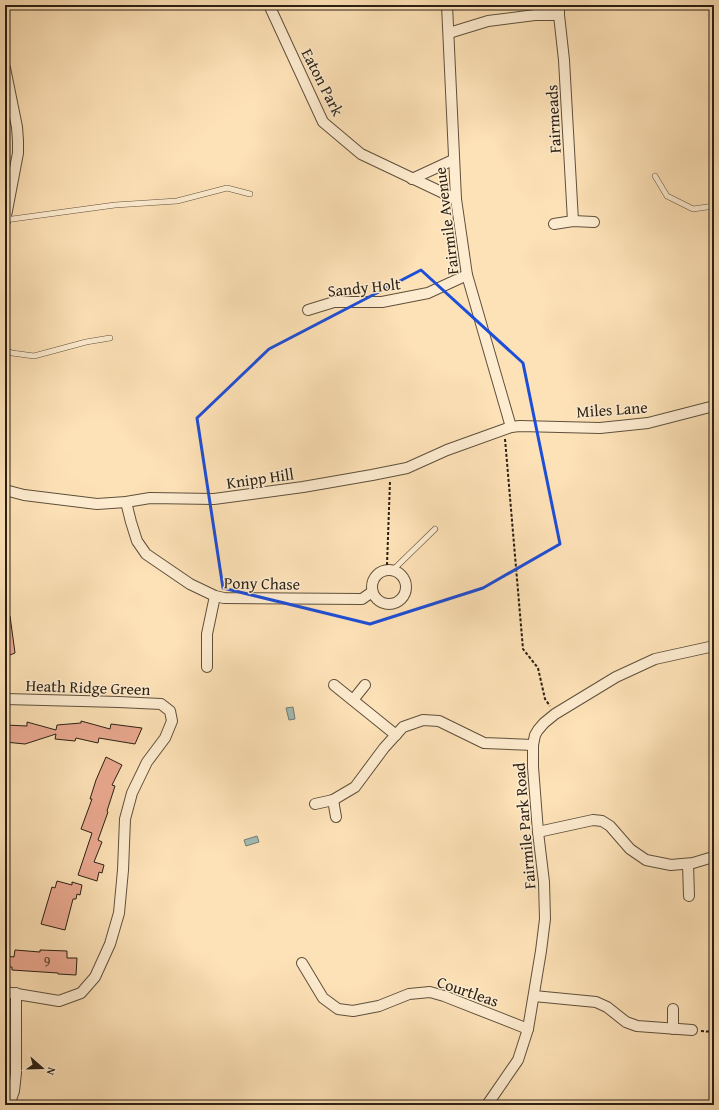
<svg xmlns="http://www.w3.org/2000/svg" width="719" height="1110" viewBox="0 0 719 1110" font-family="'Gentium Book Plus',serif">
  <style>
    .water { fill: #a2bcb5; stroke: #727d74 }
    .building { fill: #ecaa92; stroke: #291f13 }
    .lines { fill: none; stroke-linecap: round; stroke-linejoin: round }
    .lane-casing { stroke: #5e503c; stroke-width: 6 }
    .street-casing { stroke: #5e503c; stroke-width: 12 }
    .path { stroke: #291f13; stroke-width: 2; stroke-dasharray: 3 2; stroke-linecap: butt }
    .lane { stroke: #feecd0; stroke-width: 5 }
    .street { stroke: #feecd0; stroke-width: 10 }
    .marked { fill: none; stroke: #1d4ed8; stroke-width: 3; stroke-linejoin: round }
    .labels { text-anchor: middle; stroke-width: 3; stroke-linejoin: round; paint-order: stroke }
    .number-label { font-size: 14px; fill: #5a4233 }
    .street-label { font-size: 16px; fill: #291f13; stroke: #feecd0 }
  </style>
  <rect width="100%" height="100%" fill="#fee2b7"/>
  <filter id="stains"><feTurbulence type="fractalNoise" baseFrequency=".005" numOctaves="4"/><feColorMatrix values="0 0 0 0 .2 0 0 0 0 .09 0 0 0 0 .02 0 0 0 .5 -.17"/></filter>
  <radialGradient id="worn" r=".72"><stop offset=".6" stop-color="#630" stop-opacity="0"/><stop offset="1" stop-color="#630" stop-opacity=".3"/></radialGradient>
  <g class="water">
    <polygon points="293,707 295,719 289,720 286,708"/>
    <polygon points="257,836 259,842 246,846 244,840"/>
  </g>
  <g class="building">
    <polygon points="5,616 10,616 15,653 5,657"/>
    <polygon points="81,721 110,729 111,724 142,728 135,744 99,738 98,743 76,738 75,741 55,739 56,734 25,744 5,742 5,725 27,726 27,722 56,730 57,725 81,723"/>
    <polygon points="106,757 122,765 112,785 115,786 107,811 108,812 98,840 102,842 94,862 104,865 102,873 99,872 97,881 78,875 92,833 81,829 92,799 90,799 96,780"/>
    <polygon points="57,881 72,885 72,882 82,885 80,895 77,894 76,899 73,899 65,930 41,924 52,887 55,888"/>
    <polygon points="15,950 40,952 40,950 67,951 67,958 77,958 76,975 58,974 58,973 12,970 12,967 5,967 6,956 14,957"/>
  </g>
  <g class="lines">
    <defs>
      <g id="lane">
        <polyline points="655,176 667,196 693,209 714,206"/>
        <polyline points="5,220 115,205 177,201 227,188 250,194"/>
        <polyline points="5,350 12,353 34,356 86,342 110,338"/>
        <polyline points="393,570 435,529"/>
      </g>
      <g id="street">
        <polyline points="269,5 323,122 361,154 456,199"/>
        <polyline points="447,5 456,199 467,275 511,427"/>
        <polyline points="559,5 559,15 564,60 573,221"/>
        <polyline points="449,33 488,21 535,15 559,15"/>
        <polyline points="5,68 17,127 18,141 18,153 5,221"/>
        <polyline points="412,179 453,160"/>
        <polyline points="554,224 573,221 594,222"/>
        <polyline points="308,310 334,302 382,302 428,293 467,275"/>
        <polyline points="5,490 24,495 97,504 126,502 150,498 214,499 303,487 372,475 407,468 447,450 511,427 520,426 600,428 648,423 714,406"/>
        <polyline points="126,502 131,522 137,541 146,554 190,584 215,596 224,598 362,599 372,592"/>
        <circle cx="389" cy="587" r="17"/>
        <polyline points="207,667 207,634 215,596"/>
        <polyline points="334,685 396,735"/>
        <polyline points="5,699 119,702 161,704 170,711 172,721 165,738 147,762 132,793 125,819 123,870 119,913 110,944 95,977 81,993 59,1001 5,992"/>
        <polyline points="353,700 365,685"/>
        <polyline points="333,800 336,817"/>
        <polyline points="315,804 333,800 355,787 384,748 403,727 423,720 439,721 484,743 533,745"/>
        <polyline points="538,832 593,820 602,821 610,826 630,849 646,860 671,865 693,863 713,857"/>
        <polyline points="688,864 689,896"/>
        <polyline points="302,963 323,998 338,1009 353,1011 379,1006 409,994 430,992 444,996 528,1029"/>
        <polyline points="534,996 596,1002 607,1007 626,1022 637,1026 692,1030"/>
        <polyline points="673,1029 673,1009"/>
        <polyline points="9,1105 14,1091 16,1073 16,993"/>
        <polyline points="487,1105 518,1060 528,1029 541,951 545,919 544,882 538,832 533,767 533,745 535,735 538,730 544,723 555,714 616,677 655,659 714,646"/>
      </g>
    </defs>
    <use href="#lane" class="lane-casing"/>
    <use href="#street" class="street-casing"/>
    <g class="path">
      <polyline points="505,439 523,649 538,668 545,699 550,706"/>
      <polyline points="387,565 390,481"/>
      <polyline points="701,1031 714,1032"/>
    </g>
    <use href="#lane" class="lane"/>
    <use href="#street" class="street"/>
  </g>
  <path class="marked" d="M421,270L523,363L560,544L483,588L370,624L223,588L197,418L269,349Z"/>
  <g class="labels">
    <g class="number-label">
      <text x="47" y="966">9</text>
    </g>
    <g class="street-label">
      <text transform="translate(323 82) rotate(63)" y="6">Eaton Park</text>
      <text transform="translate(553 119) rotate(-93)" y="6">Fairmeads</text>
      <text transform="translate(446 221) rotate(-97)" y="6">Fairmile Avenue</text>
      <text transform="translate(364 287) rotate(-6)" y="6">Sandy Holt</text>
      <text transform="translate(612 409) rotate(-4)" y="6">Miles Lane</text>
      <text transform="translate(260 478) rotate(-8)" y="6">Knipp Hill</text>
      <text transform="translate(262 583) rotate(1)" y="6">Pony Chase</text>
      <text transform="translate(88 687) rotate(2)" y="6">Heath Ridge Green</text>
      <text transform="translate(524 826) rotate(-95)" y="6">Fairmile Park Road</text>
      <text transform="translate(468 991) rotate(19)" y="6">Courtleas</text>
    </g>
  </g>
  <rect width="719" height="1110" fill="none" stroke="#fee2b7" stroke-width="20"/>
  <rect x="6" y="6" width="707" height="1098" fill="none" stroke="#291f13" stroke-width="2"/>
  <rect x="10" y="10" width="699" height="1090" fill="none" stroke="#291f13"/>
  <g transform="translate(42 1068) rotate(110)" stroke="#feecd0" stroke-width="3" paint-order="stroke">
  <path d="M0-3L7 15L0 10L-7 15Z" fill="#291f13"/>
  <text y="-6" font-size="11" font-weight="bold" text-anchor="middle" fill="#291f13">N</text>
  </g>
  <rect width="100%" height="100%" filter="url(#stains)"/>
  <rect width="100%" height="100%" fill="url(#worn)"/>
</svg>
